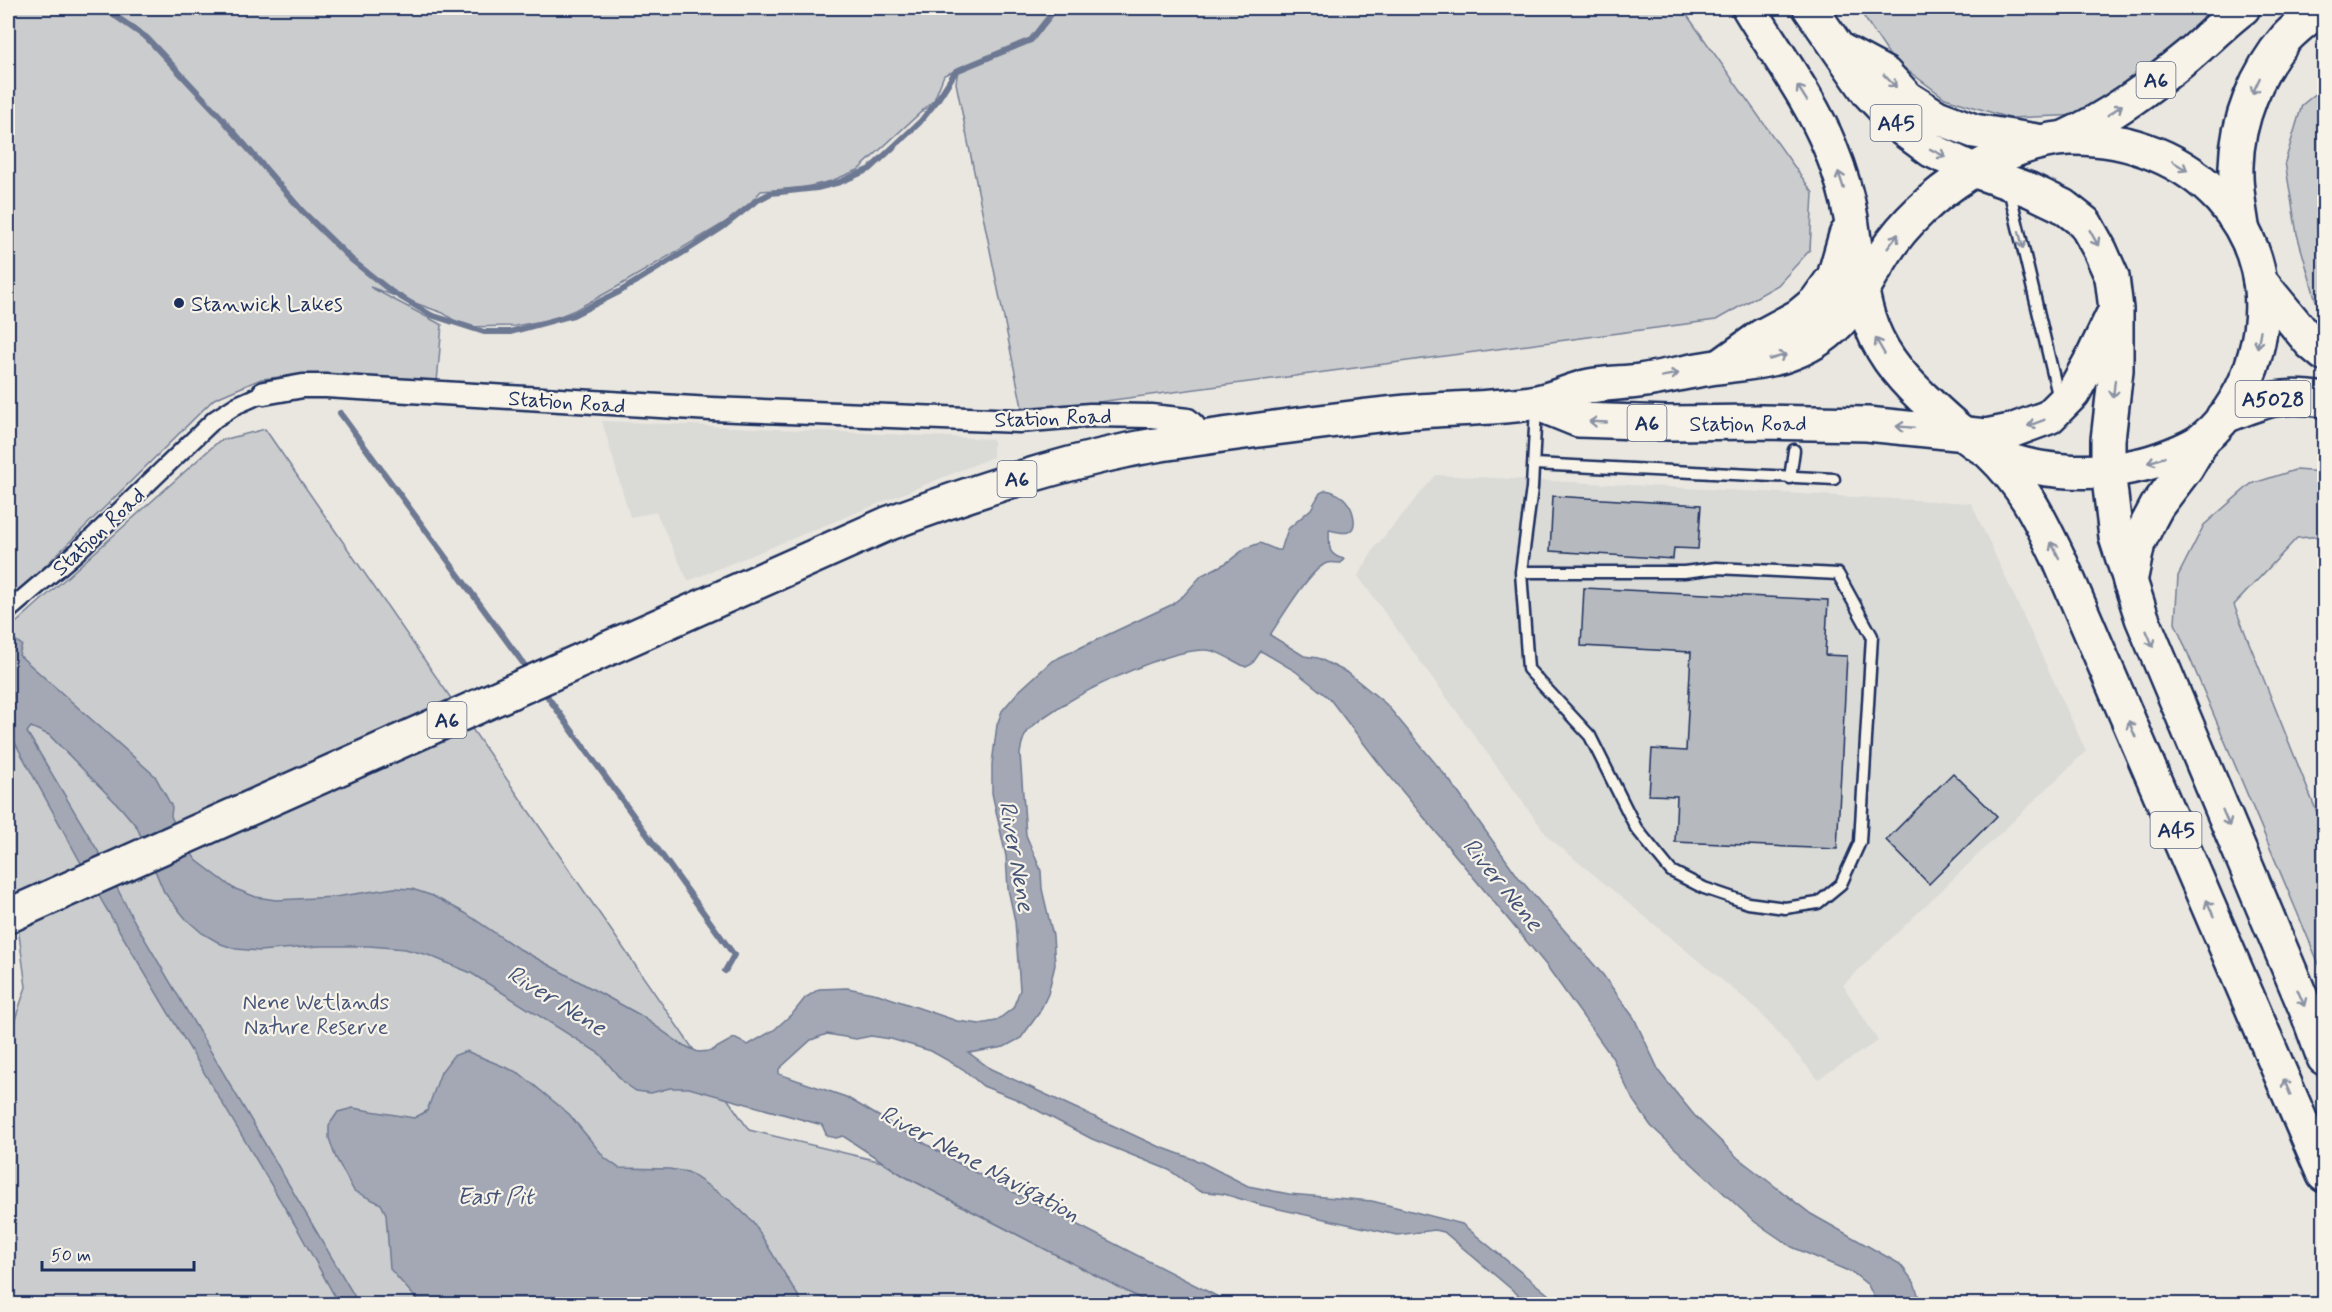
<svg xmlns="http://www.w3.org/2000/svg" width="2332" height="1312" viewBox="0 0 2332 1312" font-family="Mynerve,sans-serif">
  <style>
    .built { fill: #dadad6 }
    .green { fill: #cbcccd; stroke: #737e96; stroke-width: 1.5 }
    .water { fill: #a3a8b4; stroke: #6d7892; stroke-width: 1.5 }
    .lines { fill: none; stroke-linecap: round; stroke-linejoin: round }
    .stream { stroke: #6d7892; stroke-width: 6 }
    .building { fill: #b6babf; stroke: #1b2f5e; stroke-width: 1.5 }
    .service-casing { stroke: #1b2f5e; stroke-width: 15 }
    .pedestrian-casing { stroke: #1b2f5e; stroke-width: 21 }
    .minor-casing { stroke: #1b2f5e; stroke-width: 27 }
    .primary-casing { stroke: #1b2f5e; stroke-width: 38 }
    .trunk-casing { stroke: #1b2f5e; stroke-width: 38 }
    .service { stroke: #f7f3e8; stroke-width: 10 }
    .pedestrian { stroke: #f7f3e8; stroke-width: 16 }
    .minor { stroke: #f7f3e8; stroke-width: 22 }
    .primary { stroke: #f7f3e8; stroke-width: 33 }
    .trunk { stroke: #f7f3e8; stroke-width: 33 }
    .oneway { stroke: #8991a3 }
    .poi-dot { fill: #1b2f5e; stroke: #f7f3e8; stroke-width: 2 }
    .labels { text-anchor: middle; stroke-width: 4.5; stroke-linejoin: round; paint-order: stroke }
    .shield { fill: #f7f3e8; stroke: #5d6a87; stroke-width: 1.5 }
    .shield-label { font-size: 21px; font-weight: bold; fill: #1b2f5e }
    .poi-label { font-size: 22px; fill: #1b2f5e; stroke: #f7f3e8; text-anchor: start }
    .street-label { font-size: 22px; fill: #1b2f5e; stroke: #f7f3e8 }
    .park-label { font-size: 22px; fill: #47567a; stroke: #f7f3e8 }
    .water-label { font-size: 24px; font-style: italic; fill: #445378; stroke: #f7f3e8 }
  </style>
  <rect width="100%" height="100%" fill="#eae7e0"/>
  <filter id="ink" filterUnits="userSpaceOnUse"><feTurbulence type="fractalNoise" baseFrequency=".0167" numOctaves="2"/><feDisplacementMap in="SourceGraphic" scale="12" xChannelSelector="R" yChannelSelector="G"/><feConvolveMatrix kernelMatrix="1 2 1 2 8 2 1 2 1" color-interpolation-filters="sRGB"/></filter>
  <g filter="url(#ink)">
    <g class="built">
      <polygon points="602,421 993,439 993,457 688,581 656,512 630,517"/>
      <polygon points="1436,475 1971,503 2086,751 1843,985 1878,1041 1818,1079 1755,1007 1549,838 1358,576 1376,546"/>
    </g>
    <g class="green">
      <polygon points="8,8 1682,8 1813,193 1810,250 1778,285 1716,320 1023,412 956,83 958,70 944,75 934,100 858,170 831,181 802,188 761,191 741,213 617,287 575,310 553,319 515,326 464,327 443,313 370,287 442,325 437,382 300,375 261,379 214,399 8,603"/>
      <polygon points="1858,8 2222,8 2084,115 2009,118 1945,98 1892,59"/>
      <polygon points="2324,87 2324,310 2316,301 2297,234 2285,162 2302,105"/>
      <polygon points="265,429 749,1130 882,1162 904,1176 1151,1304 8,1304 8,1040 26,987 8,852 8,630 219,441"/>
      <polygon points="2295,470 2324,472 2324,536 2297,538 2234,605 2324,830 2324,976 2175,623 2178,576 2204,525 2251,484"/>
    </g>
    <g class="water">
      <path d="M1326,490C1333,491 1343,496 1347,502C1353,509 1359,528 1348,532C1343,534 1334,531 1329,530C1330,546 1326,555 1344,559L1341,563C1336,563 1331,562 1327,563C1310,569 1281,619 1270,635L1304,656L1318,658L1348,673L1386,704L1450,781L1519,878L1603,975L1634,1018L1660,1073L1694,1115L1738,1158L1811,1214L1900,1264L1914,1282L1921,1304H1877L1868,1285L1853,1273L1792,1247L1755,1222L1651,1126L1633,1100L1612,1057L1546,965L1379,763L1329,698L1295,671L1261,651L1252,664L1246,667C1234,662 1217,649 1204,650C1164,650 1062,699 1033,726C1024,733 1021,744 1020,754L1026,835L1041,871L1042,889L1053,936L1055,965L1048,994L1039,1013L1021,1038L1004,1047L969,1053L991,1069L1155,1145L1201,1162L1248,1186L1289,1194L1372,1201L1462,1224L1560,1304H1529L1444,1232L1435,1230L1397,1235L1261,1205L1224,1194L1199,1191L1169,1170L1092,1139L1016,1099L983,1086L963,1069L931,1051L891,1039L871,1036L856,1039L827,1034L811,1040L779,1069V1074L846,1097L965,1167L1232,1304H1151L904,1176L843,1136L836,1138L827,1136L822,1125L689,1088H670L651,1093L636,1091L623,1082L600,1054L471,973L428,955L405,949L369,946H319L259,951L236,949L221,944L202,933L186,919L164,892L137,827L121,808L49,735L31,727L27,732L98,851L133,919L359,1304H339L297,1228L104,905L8,730V635L22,645L19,655L155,776L172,807L171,816L179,835L196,860L233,888L256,897L276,900L335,897L394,888L412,889L433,896L465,913L516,947L640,1015L681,1044L698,1052L711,1051L734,1038L748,1045L774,1030L794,1012L805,998L819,989L847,988L878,994L957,1021L980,1024L996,1021L1013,1008L1020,990L1015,921L1008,889L1006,856L992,793V764L997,725L1002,711L1018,692L1052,661L1171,605L1184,595L1202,575L1226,563L1246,548L1260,543L1277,550H1281L1288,529L1311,509L1320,493Z"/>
      <polygon points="466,1051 519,1073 569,1114 605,1158 619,1168 669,1169 688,1172 732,1202 753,1222 803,1304 421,1304 390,1269 386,1214 381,1204 354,1191 335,1156 329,1138 329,1125 338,1112 353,1108 414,1118 427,1111 441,1072 453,1056"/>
    </g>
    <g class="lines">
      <g class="stream">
        <polyline points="104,8 147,38 219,115 303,212 353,261 392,292 431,315 484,332 510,332 573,315 619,292 692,247 723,227 756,201 771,193 817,188 840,182 870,169 920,122 936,102 956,71 1031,40 1056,8"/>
        <polyline points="340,413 531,674"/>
        <polyline points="542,689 734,955 725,971"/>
      </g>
    </g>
    <g class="building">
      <polygon points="1553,496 1701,505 1698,549 1674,548 1673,559 1550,551"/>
      <polygon points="1584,588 1828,600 1825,655 1847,656 1837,849 1675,842 1677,796 1649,795 1652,749 1686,751 1691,652 1581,646"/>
      <polygon points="1953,773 1997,816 1929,884 1886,840"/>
    </g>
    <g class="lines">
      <defs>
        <g id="service">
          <polyline points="2009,189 2059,399"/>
          <polyline points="1534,464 1834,479"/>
          <polyline points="1790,478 1794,450"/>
          <polyline points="1521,572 1684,572 1716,568 1838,574 1872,636 1860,842 1841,884 1818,903 1785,908 1748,903 1704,888 1671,871 1636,828 1590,736 1528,669 1521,572 1532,488 1536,407"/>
        </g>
        <polyline id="pedestrian" points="8,611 77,552 215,419 237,405 264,393"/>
        <polyline id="minor" points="264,393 303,386 326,386 711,409 1019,421 1090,415 1151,416 1188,420 1194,426 1196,439"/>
        <g id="primary">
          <polyline points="2260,281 2311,343 2324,354"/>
          <path d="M2223,417C2262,401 2282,392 2324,400"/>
        </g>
        <g id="trunk">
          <polyline points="1810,8 1869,93 1904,130 1931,150 1973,170 2030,190 2063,206 2085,223 2100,250 2112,277 2116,309 2116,370 2108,440 2108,470 2116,537 2142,618 2308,1014 2324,1058"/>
          <polyline points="1844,52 1885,74 1907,98 1937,117 1974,131 2037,141"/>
          <path d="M2066,137C2110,117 2150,87 2188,56C2207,40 2224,22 2243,8"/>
          <path d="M2242,226C2239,206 2235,185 2236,166C2237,120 2257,72 2286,38C2296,27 2310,17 2321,8"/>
          <polyline points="1722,365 1762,336 1799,316 1816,302 1834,277 1846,235"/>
          <polyline points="1536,403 1578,420 1669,423 1762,422 1867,424 1986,436 2011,431 2049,417 2073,393 2093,357 2112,317"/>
          <path d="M1990,453C2024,485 2040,519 2060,561L2324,1175"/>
          <polyline points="2130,582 2138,543 2150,519 2157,506 2186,468 2202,441"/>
          <path d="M8,916L887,524C964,495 1043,468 1124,451C1156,444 1189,440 1222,435C1283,427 1345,418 1407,412C1448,408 1490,409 1531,403C1551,401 1570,390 1590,386C1606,383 1623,383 1639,381C1668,377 1696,369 1725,366C1746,363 1766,362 1786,355C1845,335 1855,299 1886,251C1921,196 2004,140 2070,138C2191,136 2289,231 2255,355C2247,385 2229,418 2204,438C2191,449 2153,463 2135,466C2092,476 2030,473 1990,452C1965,438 1942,416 1922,397C1897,373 1878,349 1868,316C1858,283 1856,251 1851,218C1847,194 1839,169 1830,147C1810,98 1776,53 1749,8"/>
        </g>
      </defs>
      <use href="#service" class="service-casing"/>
      <use href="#pedestrian" class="pedestrian-casing"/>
      <use href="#minor" class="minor-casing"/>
      <use href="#primary" class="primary-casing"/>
      <use href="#trunk" class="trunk-casing"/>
      <use href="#service" class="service"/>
      <use href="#pedestrian" class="pedestrian"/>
      <use href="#minor" class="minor"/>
      <use href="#primary" class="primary"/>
      <use href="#trunk" class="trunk"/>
    </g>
    <defs><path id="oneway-shaft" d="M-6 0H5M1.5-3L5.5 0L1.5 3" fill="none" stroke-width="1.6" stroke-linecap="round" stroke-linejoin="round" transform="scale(1.5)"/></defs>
    <g class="oneway">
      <use href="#oneway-shaft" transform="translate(1890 81) rotate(45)"/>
      <use href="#oneway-shaft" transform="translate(2256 86) rotate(115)"/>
      <use href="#oneway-shaft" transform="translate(1802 93) rotate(-122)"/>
      <use href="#oneway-shaft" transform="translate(2115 110) rotate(-35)"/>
      <use href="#oneway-shaft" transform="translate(1938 153) rotate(27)"/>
      <use href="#oneway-shaft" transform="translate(2180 166) rotate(32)"/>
      <use href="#oneway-shaft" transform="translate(1841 180) rotate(-108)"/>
      <use href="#oneway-shaft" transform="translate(2094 238) rotate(61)"/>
      <use href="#oneway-shaft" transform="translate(2021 240) rotate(77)"/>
      <use href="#oneway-shaft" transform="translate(1893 241) rotate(-53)"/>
      <use href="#oneway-shaft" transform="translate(2259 339) rotate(100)"/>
      <use href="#oneway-shaft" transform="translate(1880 346) rotate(-120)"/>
      <use href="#oneway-shaft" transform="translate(1778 357) rotate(-16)"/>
      <use href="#oneway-shaft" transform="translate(1670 375) rotate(-10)"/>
      <use href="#oneway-shaft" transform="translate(2114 389) rotate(96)"/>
      <use href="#oneway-shaft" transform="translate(1598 422) rotate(-177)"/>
      <use href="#oneway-shaft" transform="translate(2036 423) rotate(159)"/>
      <use href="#oneway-shaft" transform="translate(1905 427) rotate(-175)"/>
      <use href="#oneway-shaft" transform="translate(2156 460) rotate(161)"/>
      <use href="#oneway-shaft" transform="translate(2055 550) rotate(-116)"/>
      <use href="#oneway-shaft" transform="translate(2150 639) rotate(67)"/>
      <use href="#oneway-shaft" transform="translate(2132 729) rotate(-113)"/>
      <use href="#oneway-shaft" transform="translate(2226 818) rotate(67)"/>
      <use href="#oneway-shaft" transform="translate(2210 908) rotate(-113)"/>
      <use href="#oneway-shaft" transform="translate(2301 998) rotate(67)"/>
      <use href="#oneway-shaft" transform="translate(2287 1087) rotate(-113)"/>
    </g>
  </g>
  <circle class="poi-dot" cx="179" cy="303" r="6"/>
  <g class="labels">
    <g class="shield">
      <rect x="2136.5" y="62" width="39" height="36" rx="4.5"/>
      <rect x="1870.5" y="105" width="51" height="36" rx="4.5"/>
      <rect x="2235.5" y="381" width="75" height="36" rx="4.5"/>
      <rect x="1627.5" y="405" width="39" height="36" rx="4.5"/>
      <rect x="997.5" y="461" width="39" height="36" rx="4.5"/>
      <rect x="427.5" y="702" width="39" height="36" rx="4.5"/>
      <rect x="2150.5" y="812" width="51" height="36" rx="4.5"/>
    </g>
    <g class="shield-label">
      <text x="2156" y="87">A6</text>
      <text x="1896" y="130">A45</text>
      <text x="2273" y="406">A5028</text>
      <text x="1647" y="430">A6</text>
      <text x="1017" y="486">A6</text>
      <text x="447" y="727">A6</text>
      <text x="2176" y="837">A45</text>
    </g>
    <g class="poi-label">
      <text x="191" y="311">Stanwick Lakes</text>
    </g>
    <g class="street-label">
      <text transform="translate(567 401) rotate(4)" y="8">Station Road</text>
      <text transform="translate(1053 417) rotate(-2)" y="8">Station Road</text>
      <text x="1748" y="431">Station Road</text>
      <text transform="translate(98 531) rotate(-43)" y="8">Station Road</text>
    </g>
    <g class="park-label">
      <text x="316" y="1009">Nene Wetlands<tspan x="316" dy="25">Nature Reserve</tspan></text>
    </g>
    <g class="water-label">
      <text transform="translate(1017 856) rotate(80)" y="8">River Nene</text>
      <text transform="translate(1503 884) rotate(51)" y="8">River Nene</text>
      <text transform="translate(557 1000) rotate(32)" y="8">River Nene</text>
      <text transform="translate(980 1163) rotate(28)" y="8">River Nene Navigation</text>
      <text x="495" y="1204">East Pit</text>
    </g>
  </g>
  <rect width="2332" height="1312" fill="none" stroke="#f7f3e8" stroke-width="30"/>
  <rect x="15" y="15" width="2302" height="1282" fill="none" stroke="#1b2f5e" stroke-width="2" filter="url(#ink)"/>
  <path d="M42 1261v9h152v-9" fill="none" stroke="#1b2f5e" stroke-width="3"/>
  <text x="51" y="1261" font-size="18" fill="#1b2f5e" stroke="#f7f3e8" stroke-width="4.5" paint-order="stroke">50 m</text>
</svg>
